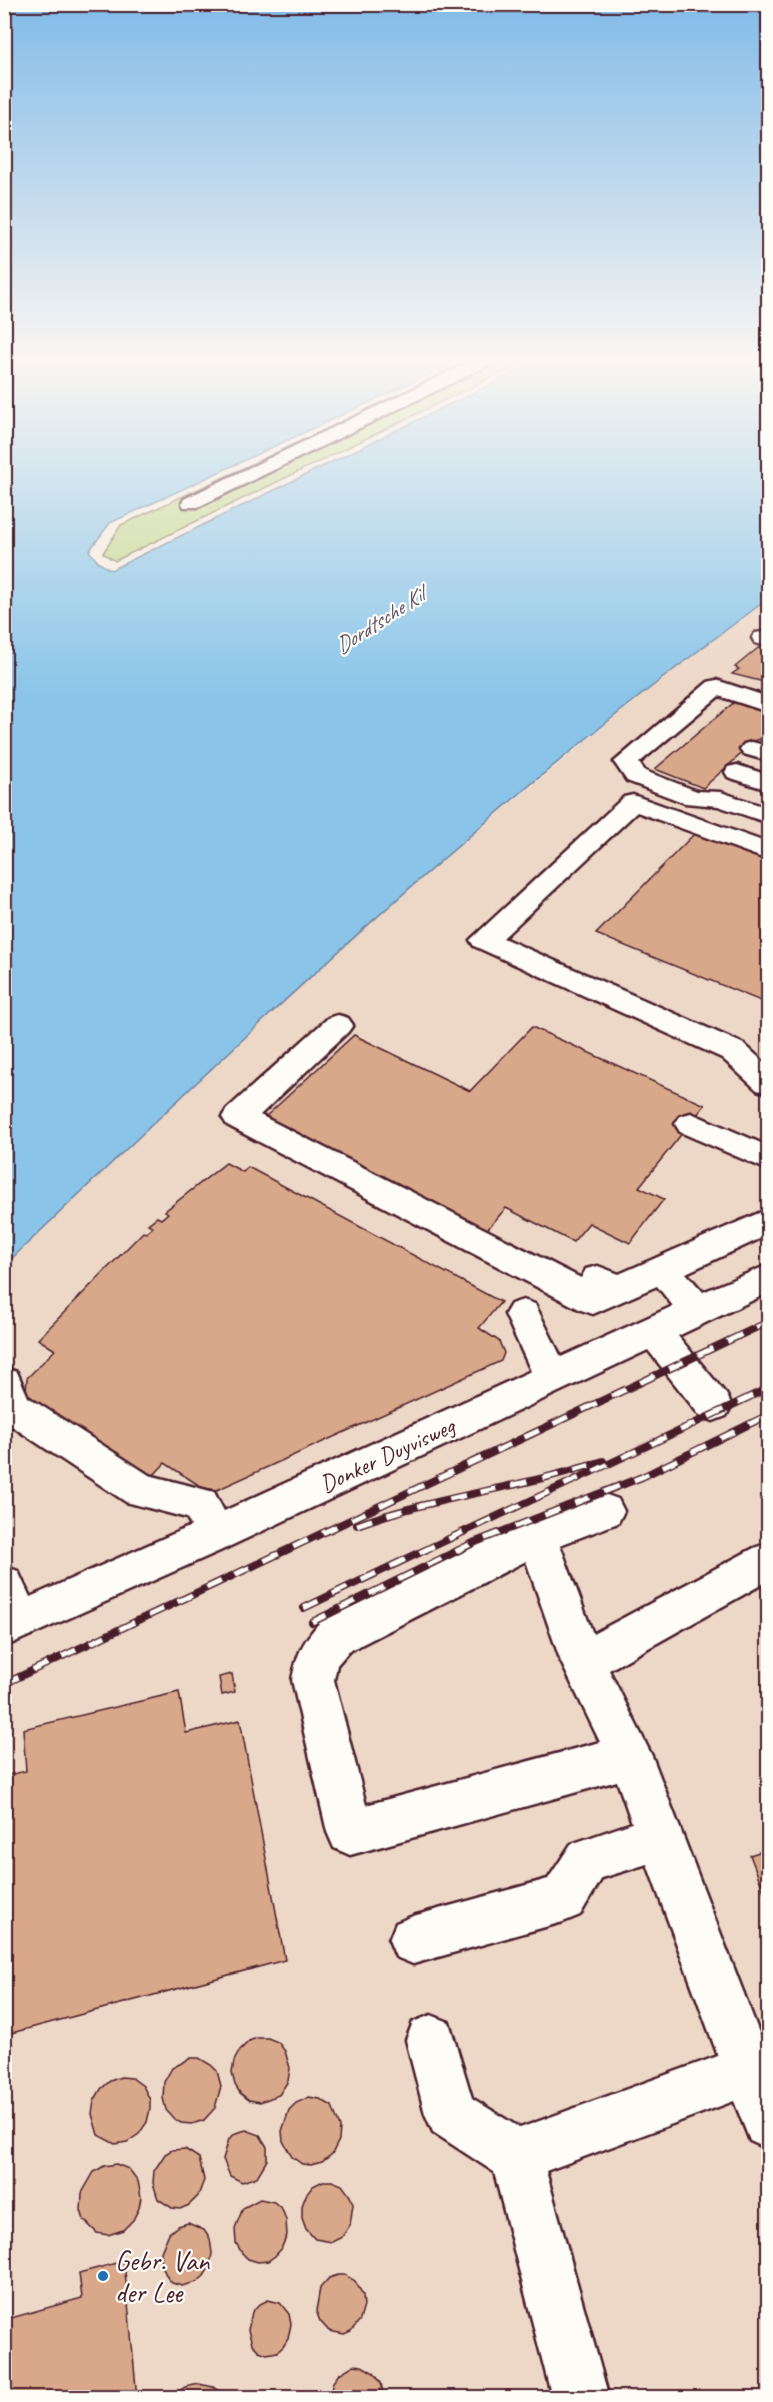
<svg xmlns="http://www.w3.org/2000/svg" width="773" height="2402" viewBox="0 0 773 2402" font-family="Caveat,sans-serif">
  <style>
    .built { fill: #edd7c7 }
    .green { fill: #c1d68c; stroke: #867a5c; stroke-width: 1.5 }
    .water { fill: #8ac5e9; stroke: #70839d; stroke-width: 1.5 }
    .building { fill: #d9a88b; stroke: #4a1f2b; stroke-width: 1.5 }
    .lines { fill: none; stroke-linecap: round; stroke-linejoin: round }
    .minor-casing { stroke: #4a1f2b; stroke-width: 5 }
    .path { stroke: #4a1f2b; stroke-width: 2; stroke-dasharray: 1 2; stroke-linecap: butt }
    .minor { fill: #fdfcf7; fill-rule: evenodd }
    .rail-casing { stroke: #4a1f2b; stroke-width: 8 }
    .rail { stroke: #fdfcf7; stroke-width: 5; stroke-dasharray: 16; stroke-linecap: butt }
    .poi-dot { fill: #1f6fb2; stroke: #fdfcf7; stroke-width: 2 }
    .labels { text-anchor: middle; stroke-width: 4.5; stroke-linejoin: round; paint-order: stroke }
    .far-water-label { font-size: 22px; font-style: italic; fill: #5d5164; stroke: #fdfcf7 }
    .street-label { font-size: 24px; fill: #4a1f2b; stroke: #fdfcf7 }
    .near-poi-label { font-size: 28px; fill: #4a1f2b; stroke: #fdfcf7; text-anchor: start }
  </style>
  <rect width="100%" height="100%" fill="#f6ebe1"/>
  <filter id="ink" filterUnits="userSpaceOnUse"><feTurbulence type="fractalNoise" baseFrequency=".0167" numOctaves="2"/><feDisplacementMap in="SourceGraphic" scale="12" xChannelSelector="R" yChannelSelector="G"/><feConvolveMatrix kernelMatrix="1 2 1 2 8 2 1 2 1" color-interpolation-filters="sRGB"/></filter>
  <g filter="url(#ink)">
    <polygon class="built" points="768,599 768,2397 5,2398 5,1265 232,1047 419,879 659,681"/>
    <polygon class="green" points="479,358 531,358 115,561 103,553 121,525"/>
    <path class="water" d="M5,358H464L110,523L89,551L99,563L111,570L544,358H768V599C494,798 248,1031 5,1265Z"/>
    <g class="building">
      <polygon points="758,648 768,652 768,683 732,674 739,669 735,667"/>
      <polygon points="738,699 768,710 768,743 758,739 703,788 655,769"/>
      <polygon points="694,834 768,861 768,1004 596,934"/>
      <polygon points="532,1027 705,1105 639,1187 664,1199 630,1243 589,1223 573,1242 506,1208 484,1233 264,1118 354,1035 470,1091"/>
      <polygon points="226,1163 243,1172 248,1167 501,1302 479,1328 499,1341 504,1353 501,1361 217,1490 203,1488 165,1463 152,1477 31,1398 26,1391 27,1378 55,1350 38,1339 143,1232 146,1233 153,1227 148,1224 157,1217 161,1219 168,1213 165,1211"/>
      <polygon points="232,1674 235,1692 222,1695 219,1677"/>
      <polygon points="179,1692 186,1733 240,1720 285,1960 4,2035 4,1776 26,1771 23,1729"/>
      <polygon points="768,1849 768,1902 750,1855"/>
      <polygon points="257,2038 268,2038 278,2042 285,2051 290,2068 288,2081 279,2095 260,2102 249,2100 240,2093 235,2085 232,2073 234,2061 240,2050 249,2041"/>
      <polygon points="191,2058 199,2058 211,2065 217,2071 221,2086 215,2108 204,2120 192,2124 181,2123 174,2119 166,2110 163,2098 164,2082 172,2068"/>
      <polygon points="121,2077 132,2078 143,2086 150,2100 150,2109 147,2122 139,2134 127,2142 115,2144 98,2135 92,2114 94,2101 101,2089 110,2081"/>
      <polygon points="309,2097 320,2099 332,2106 340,2127 339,2140 332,2154 322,2162 311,2165 302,2164 292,2157 283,2141 282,2131 289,2110 296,2103"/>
      <polygon points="246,2130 260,2135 267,2147 267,2160 257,2177 242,2182 230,2176 223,2159 229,2139 236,2133"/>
      <polygon points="185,2149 199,2158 204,2180 198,2196 189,2205 180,2209 172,2208 158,2199 153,2183 154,2171 165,2154 172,2150"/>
      <polygon points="116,2164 129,2169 138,2181 141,2197 139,2208 133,2220 123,2230 108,2235 97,2233 84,2220 81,2210 82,2193 94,2172 104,2166"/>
      <polygon points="323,2181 332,2181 342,2185 350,2196 353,2204 350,2225 342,2237 332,2242 315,2239 306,2229 302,2218 302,2206 306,2195 313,2186"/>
      <polygon points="260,2199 274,2202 282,2209 286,2220 287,2235 281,2249 275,2256 268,2261 258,2262 248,2259 242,2253 236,2243 235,2228 243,2208"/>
      <polygon points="188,2223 204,2230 210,2239 212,2253 210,2266 204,2276 197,2282 182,2286 172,2283 167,2277 161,2264 161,2252 169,2233 178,2226"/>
      <polygon points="124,2261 137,2398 4,2398 4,2320 82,2298 79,2273"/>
      <polygon points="338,2275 345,2275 355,2281 363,2295 364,2306 360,2320 351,2331 344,2334 329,2331 320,2321 316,2311 320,2288 329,2278"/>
      <polygon points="268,2300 280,2303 289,2314 291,2324 288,2339 283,2347 277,2352 267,2354 259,2351 252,2344 248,2330 252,2312 258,2305"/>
      <polygon points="354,2365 362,2366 374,2373 381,2383 384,2398 329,2398 333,2382 339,2374"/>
      <polygon points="199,2384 213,2387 229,2398 169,2398 185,2387"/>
    </g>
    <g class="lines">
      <defs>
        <g id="minor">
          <polygon points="478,358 499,358 497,361 198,507 184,507 182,503 184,499"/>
          <polygon points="763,632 768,633 768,646 755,643 752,638 755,633"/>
          <polygon points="716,680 768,697 768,712 719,696 639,763 645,771 697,791 721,792 768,808 768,823 718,806 685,803 627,781 614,762 708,682"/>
          <polygon points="752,742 768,746 768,761 744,754 740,749 744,744"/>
          <polygon points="737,765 768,775 768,790 728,777 725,772 728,767"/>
          <polygon points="633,795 768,843 768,860 637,812 503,938 744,1044 768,1066 768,1093 757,1090 722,1058 474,946 470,940 624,797"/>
          <polygon points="338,1015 348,1018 353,1025 348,1032 260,1115 581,1278 586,1269 598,1266 619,1274 768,1209 768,1235 686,1273 703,1292 768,1265 768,1293 678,1336 726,1394 732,1405 726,1416 713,1421 700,1416 648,1350 222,1550 4,1647 4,1566 18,1571 30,1597 191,1526 187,1518 126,1502 4,1421 4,1368 17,1372 28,1397 149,1475 214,1492 224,1511 531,1371 505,1314 511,1304 523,1300 535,1304 561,1357 673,1306 657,1286 593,1314 581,1310 227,1125 222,1117 227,1109 328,1018"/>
          <polygon points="691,1113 768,1146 768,1170 680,1132 675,1124 680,1116"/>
          <path d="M604,1494L618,1499L624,1511L618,1523L560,1545L593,1634L754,1548L768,1543V1581L609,1670L652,1756L768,2056V2149L750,2141L734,2101L546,2171L609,2398H552L494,2172L433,2132L425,2114L406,2040L413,2022L431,2015L449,2022L472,2098L520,2128L718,2056L647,1864L602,1878L580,1915L563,1922L413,1964L396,1957L389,1940L396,1923L413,1916L548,1879L571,1844L632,1823L617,1781L350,1855L334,1848L327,1832L292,1680C297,1654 302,1643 319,1623L523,1523ZM526,1561L561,1662L600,1742L366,1805L334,1680L337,1665L349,1651Z"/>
        </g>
      </defs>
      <use href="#minor" class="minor-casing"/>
      <polyline class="path" points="4,363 12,358"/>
      <use href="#minor" class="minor"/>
      <defs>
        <g id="rail">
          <path d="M357,1525C437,1496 522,1488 603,1461"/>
          <path d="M304,1608C458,1533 614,1463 768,1388"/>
          <polyline points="312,1622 473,1543 642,1477 768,1415"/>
          <polyline points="4,1684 768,1322"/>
        </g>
      </defs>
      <use href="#rail" class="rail-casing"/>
      <use href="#rail" class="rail"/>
    </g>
  </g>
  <linearGradient id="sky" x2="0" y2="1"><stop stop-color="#82bbe8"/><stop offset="0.52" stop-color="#fbf6f2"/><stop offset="1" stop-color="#fbf6f2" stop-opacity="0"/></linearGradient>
  <rect width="773" height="694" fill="url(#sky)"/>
  <circle class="poi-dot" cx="103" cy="2276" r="6"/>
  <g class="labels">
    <g class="far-water-label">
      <text transform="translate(379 620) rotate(-33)" y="8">Dordtsche Kil</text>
    </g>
    <g class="street-label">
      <text transform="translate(387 1455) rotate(-25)" y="8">Donker Duyvisweg</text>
    </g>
    <g class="near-poi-label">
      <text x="115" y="2270">Gebr. Van<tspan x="115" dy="32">der Lee</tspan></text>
    </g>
  </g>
  <rect width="773" height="2402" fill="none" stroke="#fdfcf7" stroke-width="24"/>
  <rect x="12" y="12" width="749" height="2378" fill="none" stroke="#4a1f2b" stroke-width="2" filter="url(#ink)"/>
</svg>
